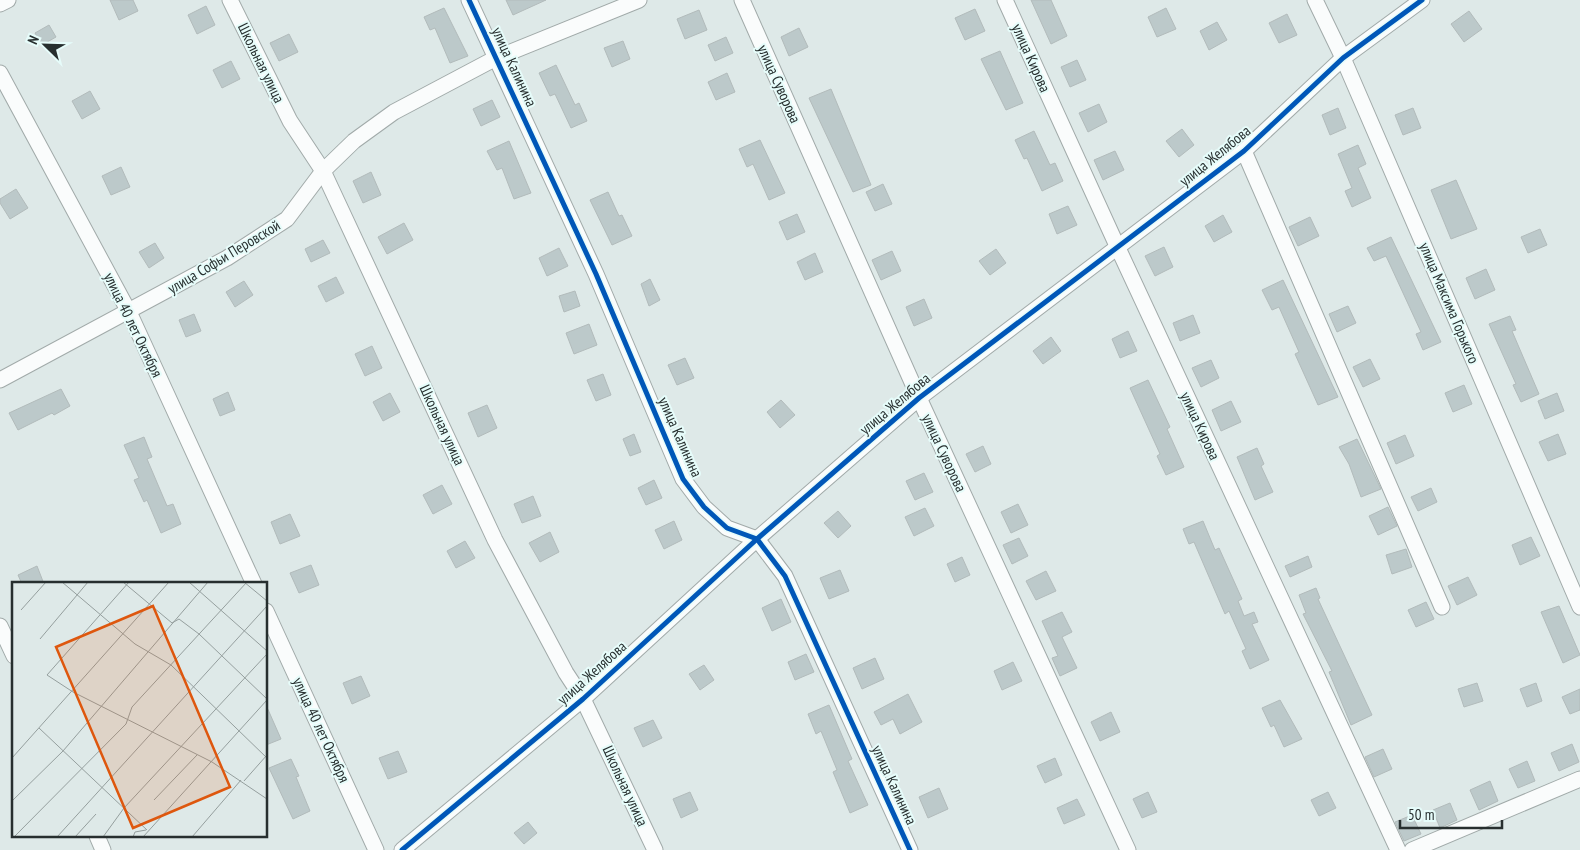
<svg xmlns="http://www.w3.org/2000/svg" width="1580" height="850" viewBox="0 0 1580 850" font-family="'PT Sans Narrow',sans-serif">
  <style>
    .building { fill: #bcc9ca; stroke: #b2bbbb }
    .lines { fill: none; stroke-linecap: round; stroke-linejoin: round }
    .minor-casing { stroke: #a1aaa9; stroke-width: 17 }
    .minor { stroke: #fafcfc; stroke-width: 15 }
    .cycleway-casing { stroke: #e6fcfa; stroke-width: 8 }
    .cycleway { stroke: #0057b8; stroke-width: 5 }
    .labels { text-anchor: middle; stroke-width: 4; stroke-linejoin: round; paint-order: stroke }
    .street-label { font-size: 15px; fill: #272f2f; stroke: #e6fcfa }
    .inset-road { fill: none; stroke: #959f9e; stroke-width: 1 }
    .view { fill: #de570e; fill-opacity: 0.15; stroke: #de570e; stroke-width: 2.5 }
    .inset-edge { fill: none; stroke: #272f2f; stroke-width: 2.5 }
  </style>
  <rect width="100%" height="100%" fill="#dee9e8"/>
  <g class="building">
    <polygon points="110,0 133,0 138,11 119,20"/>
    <polygon points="506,0 546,0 513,15"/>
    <polygon points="1031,0 1051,0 1067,36 1051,44"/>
    <polygon points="206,6 215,25 197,34 188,15"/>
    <polygon points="444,8 468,56 450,63 435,28 430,30 424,17"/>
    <polygon points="1166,8 1176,29 1157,37 1148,17"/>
    <polygon points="975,9 985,31 965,40 955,18"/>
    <polygon points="699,10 707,30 685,39 677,19"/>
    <polygon points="1469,11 1482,29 1464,42 1451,24"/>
    <polygon points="1287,14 1297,35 1279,43 1269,23"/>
    <polygon points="1217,22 1227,40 1209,50 1200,31"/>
    <polygon points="49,25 56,37 42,45 35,33"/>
    <polygon points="799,28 808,47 789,56 781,37"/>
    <polygon points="289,34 298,52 279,61 270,43"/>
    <polygon points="726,37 733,53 715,61 708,45"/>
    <polygon points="623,41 630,59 612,67 604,48"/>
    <polygon points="1000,51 1023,103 1006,110 981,59"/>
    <polygon points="1077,60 1086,80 1070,87 1061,67"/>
    <polygon points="231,61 240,79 222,88 213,70"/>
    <polygon points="556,65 575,105 579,103 587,121 571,128 555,94 550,96 539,73"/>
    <polygon points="727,73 735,92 716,100 708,82"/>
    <polygon points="831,89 871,185 853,192 809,98"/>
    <polygon points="90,91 100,109 82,119 72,101"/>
    <polygon points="492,100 500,117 481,126 473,109"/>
    <polygon points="1099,104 1107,122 1088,132 1079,113"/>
    <polygon points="1338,108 1346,128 1330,135 1322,115"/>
    <polygon points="1413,108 1421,128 1403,135 1395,115"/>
    <polygon points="1182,129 1194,145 1179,157 1166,141"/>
    <polygon points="1034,131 1050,165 1055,163 1063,181 1042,191 1027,158 1024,159 1015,140"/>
    <polygon points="760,140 785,193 769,200 753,164 747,167 739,149"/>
    <polygon points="509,141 531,193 514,199 502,168 497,170 487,151"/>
    <polygon points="1358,145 1366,164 1358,168 1371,198 1352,207 1345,191 1352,188 1338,154"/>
    <polygon points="1115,151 1124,170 1103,180 1094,160"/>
    <polygon points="121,167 130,187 111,195 102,176"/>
    <polygon points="371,172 381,195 363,203 353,181"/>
    <polygon points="1456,180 1477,229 1451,239 1431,190"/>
    <polygon points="883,184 892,204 875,211 866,192"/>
    <polygon points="16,189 28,208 10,219 0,203 0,199"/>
    <polygon points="608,192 619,216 622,215 632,236 612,245 590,200"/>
    <polygon points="1068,206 1077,225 1057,234 1049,214"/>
    <polygon points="797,214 805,232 787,240 779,222"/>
    <polygon points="1223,215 1232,232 1214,242 1205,226"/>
    <polygon points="1310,217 1319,236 1298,246 1289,227"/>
    <polygon points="404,223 413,240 387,254 378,237"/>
    <polygon points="1540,229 1547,245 1528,253 1521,237"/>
    <polygon points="1391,237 1441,342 1423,350 1416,334 1421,332 1386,256 1374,261 1367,248"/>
    <polygon points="323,240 330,253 311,262 305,249"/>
    <polygon points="155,243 164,258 149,268 139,252"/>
    <polygon points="1164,247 1173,267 1155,276 1145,256"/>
    <polygon points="559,248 568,266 547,276 539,258"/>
    <polygon points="996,249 1006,263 990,275 979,261"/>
    <polygon points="892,251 901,271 881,280 872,260"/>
    <polygon points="815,253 823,272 805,280 797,262"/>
    <polygon points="1486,269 1495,290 1475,299 1466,278"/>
    <polygon points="336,277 344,293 326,302 318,286"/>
    <polygon points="650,279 660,300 649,306 641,284"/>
    <polygon points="1283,280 1338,397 1318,405 1295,354 1299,352 1279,307 1272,310 1262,290"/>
    <polygon points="244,281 253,295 235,307 226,292"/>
    <polygon points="575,291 580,306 564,312 559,296"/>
    <polygon points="924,299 932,318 914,326 906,307"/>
    <polygon points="1348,306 1356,323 1337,332 1329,314"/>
    <polygon points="194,314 201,331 186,337 179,320"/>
    <polygon points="1193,315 1200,333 1180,341 1173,323"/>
    <polygon points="1510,316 1516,330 1512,331 1539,394 1521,402 1513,385 1516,384 1489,324"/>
    <polygon points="589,324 597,345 574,354 566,333"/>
    <polygon points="1128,331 1137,351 1120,358 1112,339"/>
    <polygon points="1051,337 1061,351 1043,364 1033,351"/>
    <polygon points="372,346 382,368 365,376 355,354"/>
    <polygon points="685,358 694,378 677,385 668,365"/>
    <polygon points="1370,359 1380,379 1363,387 1353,367"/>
    <polygon points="1211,360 1219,378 1201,387 1192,368"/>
    <polygon points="603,374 611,395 596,401 587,380"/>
    <polygon points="1148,380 1170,427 1167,429 1184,467 1166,475 1157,456 1160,454 1130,388"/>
    <polygon points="1464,385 1472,404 1453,412 1445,393"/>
    <polygon points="61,389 70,406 54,415 52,413 18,430 9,413"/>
    <polygon points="228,392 235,410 220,416 213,399"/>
    <polygon points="390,393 400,412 383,421 373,402"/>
    <polygon points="1557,393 1564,411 1545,419 1538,401"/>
    <polygon points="781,400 795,415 780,428 767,412"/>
    <polygon points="1231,401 1241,422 1221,431 1212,410"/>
    <polygon points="487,405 497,428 478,437 468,413"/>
    <polygon points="634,434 641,452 630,456 623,439"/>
    <polygon points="1558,434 1566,454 1548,461 1539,442"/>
    <polygon points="1405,435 1414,456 1396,464 1387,443"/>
    <polygon points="144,437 152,457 147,459 167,506 173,504 181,524 161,533 147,500 144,502 134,480 139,478 124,445"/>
    <polygon points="1357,439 1381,489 1361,497 1349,464 1339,447"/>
    <polygon points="983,446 991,464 975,472 966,454"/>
    <polygon points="1257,448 1264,464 1261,466 1273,492 1255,500 1237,457"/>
    <polygon points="924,473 933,492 915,500 906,481"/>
    <polygon points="654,480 662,498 646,505 638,488"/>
    <polygon points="442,485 452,504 433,514 423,495"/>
    <polygon points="1431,488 1437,502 1418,511 1411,497"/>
    <polygon points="533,496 541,516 522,523 514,504"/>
    <polygon points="1018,504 1028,525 1011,533 1001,512"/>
    <polygon points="1388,507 1397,526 1378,535 1369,516"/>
    <polygon points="925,508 934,526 914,536 905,517"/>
    <polygon points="838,511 851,526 838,538 824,523"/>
    <polygon points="290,514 300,536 280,544 271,522"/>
    <polygon points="674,521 682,540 664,549 655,530"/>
    <polygon points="1203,521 1215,550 1219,548 1242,599 1238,601 1244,616 1254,612 1258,622 1252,624 1269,660 1250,669 1242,651 1246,649 1229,611 1225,614 1194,542 1189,544 1183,529"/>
    <polygon points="550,532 559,552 540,562 529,543"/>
    <polygon points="1531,537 1540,556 1520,565 1512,545"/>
    <polygon points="1019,538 1028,556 1012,564 1003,545"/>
    <polygon points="465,541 475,558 456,568 447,551"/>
    <polygon points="1406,549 1412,567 1392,574 1386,555"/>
    <polygon points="1308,556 1312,567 1290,577 1285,566"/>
    <polygon points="962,557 970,575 955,582 947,564"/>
    <polygon points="311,565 319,585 299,593 290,573"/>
    <polygon points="37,566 44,584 22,584 18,575"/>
    <polygon points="840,570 849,591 829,599 820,578"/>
    <polygon points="1046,571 1056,591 1036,600 1026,581"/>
    <polygon points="1468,577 1477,595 1457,605 1448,586"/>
    <polygon points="1316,588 1320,598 1318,599 1372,715 1351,725 1329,672 1332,671 1303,614 1306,613 1299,595"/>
    <polygon points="781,599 791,622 772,631 762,608"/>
    <polygon points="1426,602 1434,619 1416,627 1408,610"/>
    <polygon points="1559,606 1580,655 1563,663 1541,612"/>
    <polygon points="1062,612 1072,632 1062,637 1077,668 1060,676 1052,658 1058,656 1042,621"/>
    <polygon points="806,654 814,672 795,680 788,662"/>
    <polygon points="875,658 884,679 862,689 853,668"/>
    <polygon points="1013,662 1022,681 1002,690 994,671"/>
    <polygon points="704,665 714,680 700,690 689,674"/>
    <polygon points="361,676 370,696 352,704 343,683"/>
    <polygon points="1477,683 1483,701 1464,707 1458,689"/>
    <polygon points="1536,683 1542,701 1527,707 1520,689"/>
    <polygon points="1580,689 1580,710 1570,714 1562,697"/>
    <polygon points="908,694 922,722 900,734 893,719 881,725 874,712"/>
    <polygon points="1280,700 1302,739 1284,747 1274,725 1271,727 1262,708"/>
    <polygon points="266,705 281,739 266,745"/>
    <polygon points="829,705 852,759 848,761 868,805 850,813 833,772 837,770 821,731 816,734 808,714"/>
    <polygon points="1111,712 1120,732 1100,741 1091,722"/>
    <polygon points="653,720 662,738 643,747 634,728"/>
    <polygon points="1572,744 1579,762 1559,771 1551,753"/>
    <polygon points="1383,749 1392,769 1374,777 1365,757"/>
    <polygon points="398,751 407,772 388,779 379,758"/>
    <polygon points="1055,758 1062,775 1045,783 1037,766"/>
    <polygon points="291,759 299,776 296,777 310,811 293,819 269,768"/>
    <polygon points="1527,761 1535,781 1518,788 1509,769"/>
    <polygon points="1490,781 1498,801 1479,810 1470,790"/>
    <polygon points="939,788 948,809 928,818 919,797"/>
    <polygon points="690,792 698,810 681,818 673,799"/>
    <polygon points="1148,792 1157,812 1142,818 1133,799"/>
    <polygon points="1328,792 1336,808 1319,816 1311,800"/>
    <polygon points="1077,799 1085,815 1064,824 1057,808"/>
    <polygon points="1450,803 1457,820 1440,828 1433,810"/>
    <polygon points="1412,815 1421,834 1404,841 1395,822"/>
    <polygon points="528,822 537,833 524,844 514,833"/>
  </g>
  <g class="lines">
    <defs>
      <g id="minor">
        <polyline points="230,0 290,121 323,171 495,540 566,673 583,699 655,850"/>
        <polyline points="469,0 596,274 683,479 704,507 727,528 757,539 785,576 910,850"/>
        <polyline points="742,0 919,398 1128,850"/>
        <polyline points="1005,0 1118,248 1398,850"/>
        <polyline points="1315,0 1343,58 1580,607"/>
        <polyline points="0,4 8,0"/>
        <polyline points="0,73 129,312 254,584"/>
        <polyline points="1244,151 1442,607"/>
        <polyline points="0,380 227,258 287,219 323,171 354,141 394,112 496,58 639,0"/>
        <polyline points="266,611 376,850"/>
        <polyline points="0,626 14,656"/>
        <polyline points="97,836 103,850"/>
        <polyline points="402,850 583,699 757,539 919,398 1244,151 1343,58 1422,0"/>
        <polyline points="1412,850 1580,779"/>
      </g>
    </defs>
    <use href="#minor" class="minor-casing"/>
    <use href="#minor" class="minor"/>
    <defs>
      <g id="cycleway">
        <polyline points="469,0 596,274 683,479 704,507 727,528 757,539 785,576 910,850"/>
        <polyline points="402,850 583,699 757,539 919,398 1244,151 1343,58 1422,0"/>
      </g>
    </defs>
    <use href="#cycleway" class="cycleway-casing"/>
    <use href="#cycleway" class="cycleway"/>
  </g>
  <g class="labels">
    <g class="street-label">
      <text transform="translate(1031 58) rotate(66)" y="5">улица Кирова</text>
      <text transform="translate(261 63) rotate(64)" y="5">Школьная улица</text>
      <text transform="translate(514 67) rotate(65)" y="5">улица Калинина</text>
      <text transform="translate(779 84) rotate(66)" y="5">улица Суворова</text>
      <text transform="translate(1215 156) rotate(-39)" y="5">улица Желябова</text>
      <text transform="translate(224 257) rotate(-31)" y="5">улица Софьи Перовской</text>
      <text transform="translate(1449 303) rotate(67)" y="5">улица Максима Горького</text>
      <text transform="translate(133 325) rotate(64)" y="5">улица 40 лет Октября</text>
      <text transform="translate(895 404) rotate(-40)" y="5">улица Желябова</text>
      <text transform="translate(442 425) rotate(65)" y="5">Школьная улица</text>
      <text transform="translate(1200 426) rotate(65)" y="5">улица Кирова</text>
      <text transform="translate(680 437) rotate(66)" y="5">улица Калинина</text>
      <text transform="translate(944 453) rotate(65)" y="5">улица Суворова</text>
      <text transform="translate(592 673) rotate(-42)" y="5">улица Желябова</text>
      <text transform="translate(321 730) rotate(65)" y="5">улица 40 лет Октября</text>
      <text transform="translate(894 785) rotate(65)" y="5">улица Калинина</text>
      <text transform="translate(625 786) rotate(65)" y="5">Школьная улица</text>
    </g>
  </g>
  <g transform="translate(12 582)">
    <rect width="255" height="255" fill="#dee9e8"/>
    <path class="inset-road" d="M50,0L123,62L159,83L255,176M111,0L160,41L167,37L187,52L255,117M117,0L35,93L61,110L200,180L255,217M177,0L255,69M232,0L255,19M9,28L34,0M28,57L76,0M27,146L135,248M0,176L157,0M232,199L255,173M142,218L185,173M0,219L51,169L196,0M2,255L114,142L120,125L235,0M45,255L255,24M63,255L84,232M91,255L112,226L255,72M121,255L123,250L134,248M131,255L255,118M180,255L229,198"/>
    <path class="view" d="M141,24L218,205L121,246L44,65Z"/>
    <rect width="255" height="255" class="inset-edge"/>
  </g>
  <g transform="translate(45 45) rotate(293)" stroke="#e6fcfa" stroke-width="4" paint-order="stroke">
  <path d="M0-4L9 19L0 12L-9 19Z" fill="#272f2f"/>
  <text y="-8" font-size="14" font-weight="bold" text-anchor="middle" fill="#272f2f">N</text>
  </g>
  <path d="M1400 820v8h102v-8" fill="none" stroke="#272f2f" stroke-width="2.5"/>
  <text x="1408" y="820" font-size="15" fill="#272f2f" stroke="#e6fcfa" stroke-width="4" paint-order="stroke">50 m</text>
</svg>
